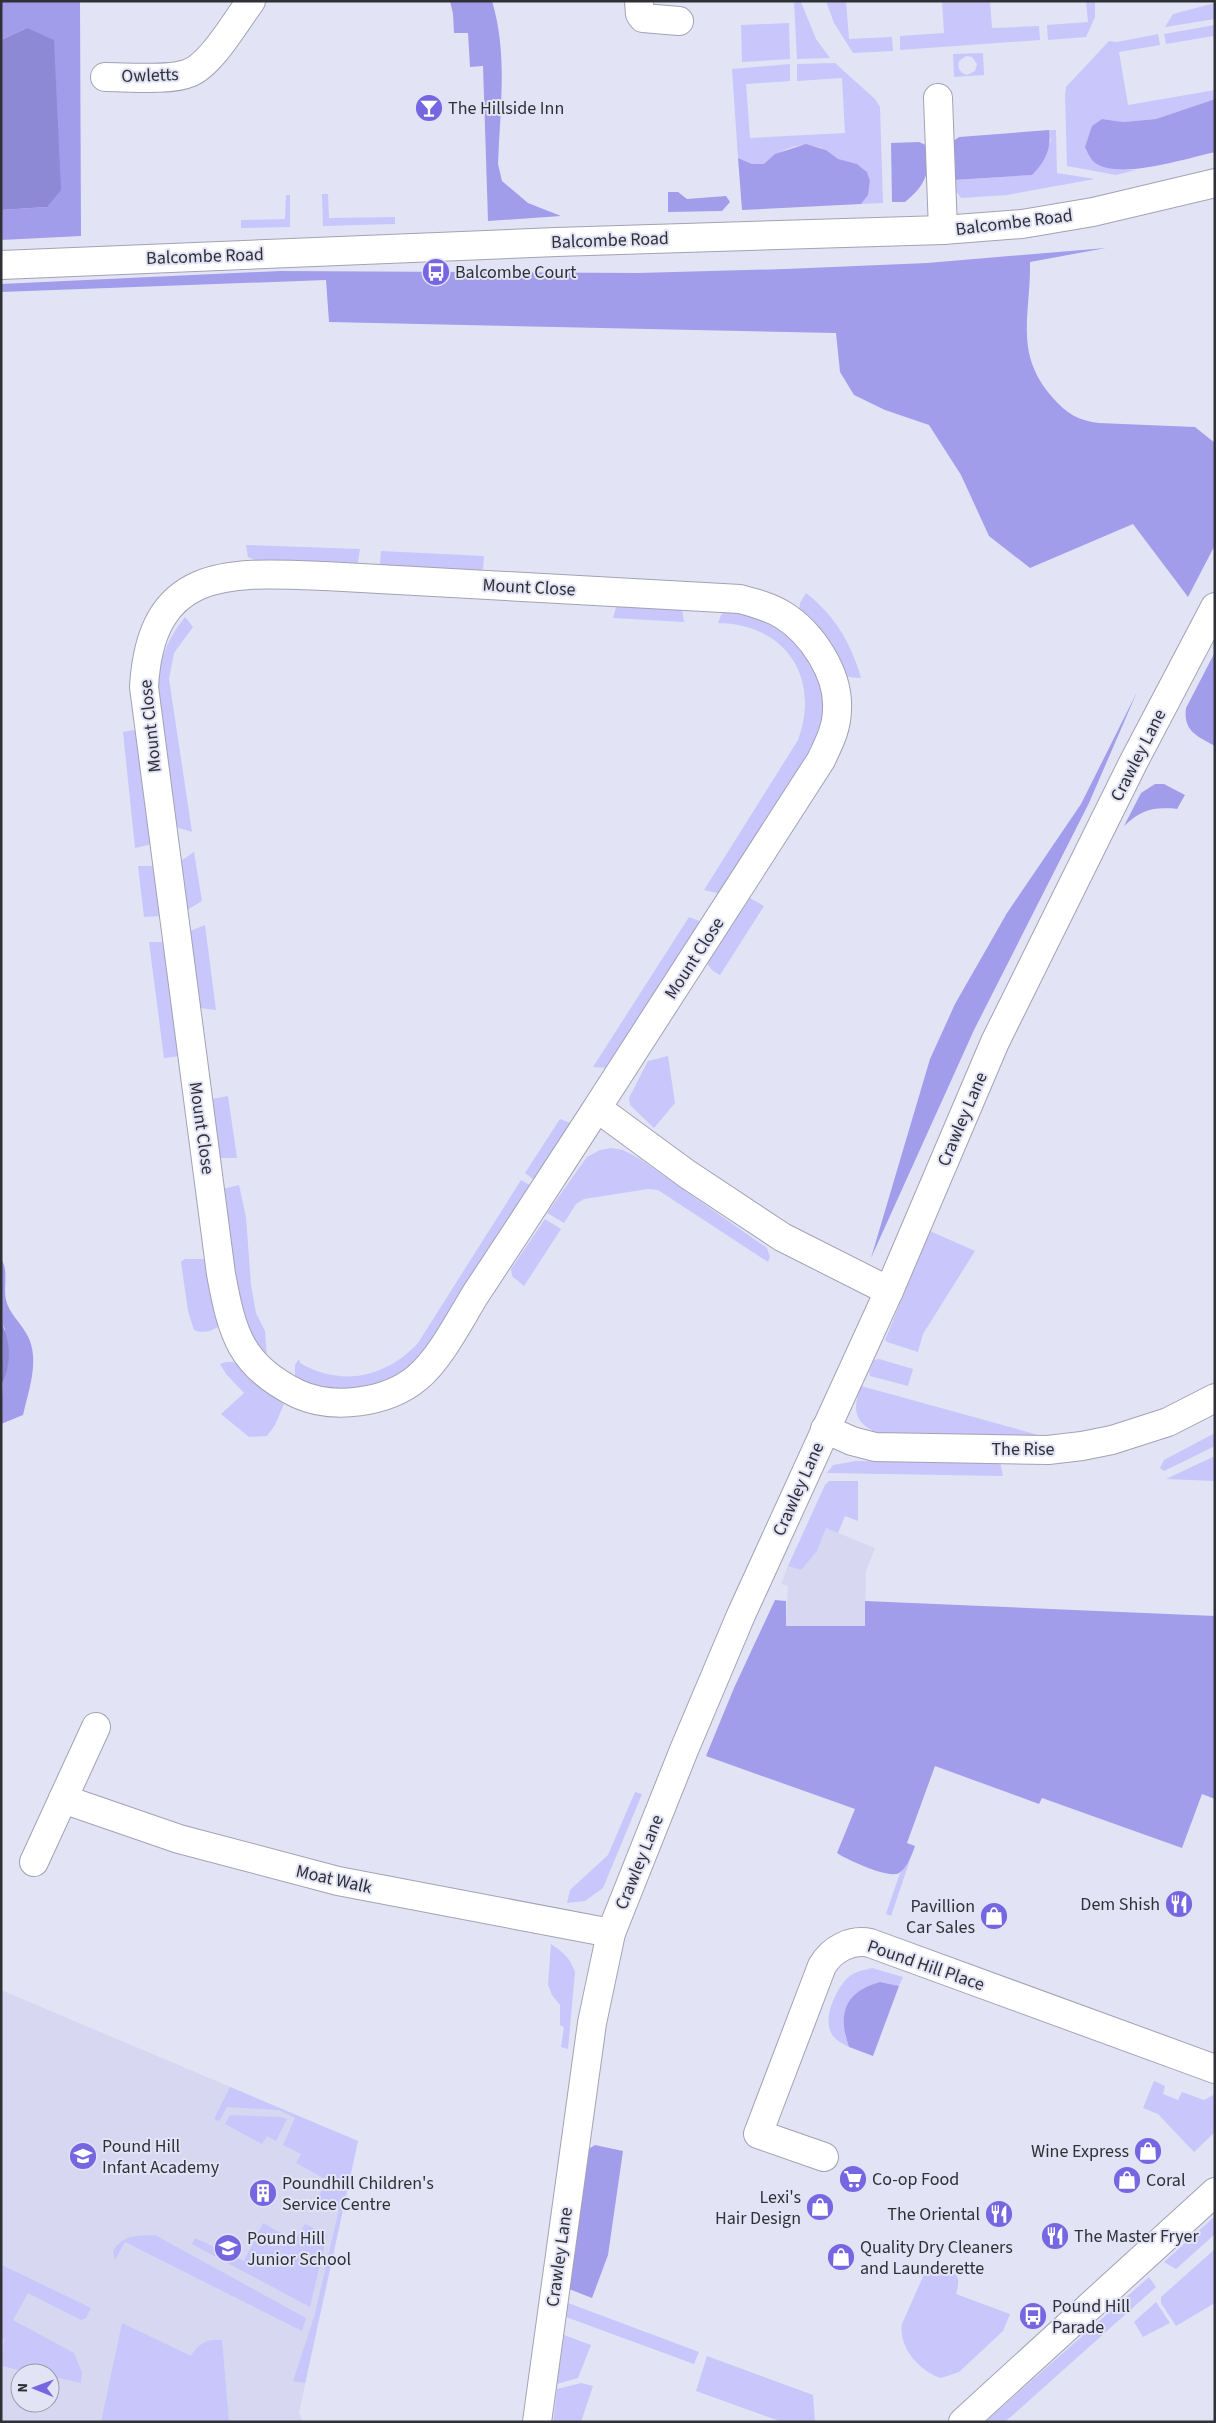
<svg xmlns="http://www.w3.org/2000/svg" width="1216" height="2423" viewBox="0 0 1216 2423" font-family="'Source Sans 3',sans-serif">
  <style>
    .built { fill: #d7d7f1; fill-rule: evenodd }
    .green { fill: #c8c6fb; fill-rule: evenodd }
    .forest { fill: #a29deb }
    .water { fill: #8e89d5 }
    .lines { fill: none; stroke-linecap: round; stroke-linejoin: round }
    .street-casing { stroke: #a2a2b3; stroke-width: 30 }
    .secondary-casing { stroke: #a2a2b3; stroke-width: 30 }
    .street { stroke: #fff; stroke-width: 28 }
    .secondary { stroke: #fff; stroke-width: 28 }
    .labels { text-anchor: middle; stroke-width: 4; stroke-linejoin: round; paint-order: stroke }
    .street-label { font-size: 18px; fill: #303037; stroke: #e3e3f6 }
    .poi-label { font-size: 18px; fill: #303037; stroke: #e3e3f6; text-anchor: start }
  </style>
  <rect width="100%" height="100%" fill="#e3e3f6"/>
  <g class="built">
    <polygon points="826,1528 875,1548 866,1571 865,1626 786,1626 788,1586 781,1584 788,1566 801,1570 817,1551"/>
    <path d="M1,1990L358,2141L299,2413L303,2422H1ZM20,2373H50V2403H20Z"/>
  </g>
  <g class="green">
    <polygon points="794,1 801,2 816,39 830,58 797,59"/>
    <polygon points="826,1 846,1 849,39 892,37 893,51 853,53 834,23"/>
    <polygon points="942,1 990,1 992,28 1039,26 1040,40 900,50 900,36 944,33"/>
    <polygon points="1086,1 1095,2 1095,17 1086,37 1048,40 1047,25 1088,22"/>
    <polygon points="1215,3 1215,19 1165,27 1173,14"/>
    <polygon points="789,23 790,59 742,62 741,25"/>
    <polygon points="1215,25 1215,44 1213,36 1166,44 1164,34"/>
    <polygon points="1158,34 1160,45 1119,52 1128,105 1215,90 1215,99 1156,119 1123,122 1102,119 1111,169 1136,170 1116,175 1067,166 1065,95 1066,87 1109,41 1117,42"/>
    <path d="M983,53L984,75L954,77L953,54ZM966,56L972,57L977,64L975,71L967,75C960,73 957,68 959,61Z"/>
    <path d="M835,63L875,99L880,107L883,203L861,204C871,192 875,174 858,165C853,162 846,162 840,160C834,158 830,152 824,149C801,140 782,148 765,164H752L738,158L732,69L790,64V81L746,84L750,138L845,133L842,78L797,81V64Z"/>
    <polygon points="1049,130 1056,130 1057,173 1095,179 1007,195 961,198 955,190 954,180 1032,175 1051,141"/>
    <polygon points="322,194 328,194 329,218 395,217 395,224 323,226"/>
    <polygon points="286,195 290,195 290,227 241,228 241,220 285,219"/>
    <polygon points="246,545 360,549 358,562 355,567 255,560 248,557"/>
    <polygon points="381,551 484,556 483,569 476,573 385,568 380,565"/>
    <path d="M806,593C835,616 851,643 861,678L848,677L841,672L799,611L800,603Z"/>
    <polygon points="617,604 682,608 684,622 613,618"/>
    <path d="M726,610C758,615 784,626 803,653C817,671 826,697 823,721C821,749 798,775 783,798C762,830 742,862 721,894L704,890L798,740C821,677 785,624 718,623L721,615Z"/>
    <path d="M185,617L193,627L174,653L169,679L192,832L176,827C170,787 162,746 160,706C159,694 157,680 160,668C164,648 173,632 185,617Z"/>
    <polygon points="134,730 139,733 152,844 135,848 123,732"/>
    <polygon points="194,852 202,901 187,910 181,861"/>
    <polygon points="138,866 156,866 162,916 144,917"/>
    <polygon points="750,898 764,906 720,975 713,971 708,965 709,959"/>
    <polygon points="689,917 702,922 609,1068 593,1067"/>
    <polygon points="205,925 216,1010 200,1008 190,931"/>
    <polygon points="149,942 165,942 181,1056 164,1058"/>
    <polygon points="668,1056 675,1103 654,1128 630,1105 629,1098 648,1061"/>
    <polygon points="228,1096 237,1158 220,1158 212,1099"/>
    <polygon points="560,1119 576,1125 537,1182 525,1173"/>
    <polygon points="611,1148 623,1150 640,1159 767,1248 770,1257 768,1262 658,1190 648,1189 584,1199 576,1204 564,1223 547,1213 587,1157 600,1150"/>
    <path d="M521,1180L535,1188L419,1362L384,1384L337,1393L295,1379V1365L299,1359L300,1363C342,1387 385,1378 418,1343Z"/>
    <polygon points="239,1185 246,1217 251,1285 256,1313 265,1331 267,1359 255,1344 240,1304 223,1189"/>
    <polygon points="545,1219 561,1229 524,1286 512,1276 511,1269"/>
    <polygon points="930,1231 975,1251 923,1334 918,1352 887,1342 885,1340"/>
    <path d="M185,1259H206L219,1326C213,1331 202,1334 194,1330L188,1311L181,1262Z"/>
    <polygon points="879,1359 913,1369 908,1386 870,1376 869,1372 874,1360"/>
    <polygon points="226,1362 233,1362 238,1365 266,1392 284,1404 275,1425 267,1436 249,1437 221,1414 244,1393 226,1374 220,1364"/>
    <path d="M861,1386L1042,1436L888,1437C859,1427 849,1416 861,1386Z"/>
    <polygon points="1215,1433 1215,1446 1164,1471 1160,1468 1164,1460"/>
    <polygon points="1215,1456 1215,1481 1166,1479"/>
    <polygon points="856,1461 1000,1462 1003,1476 827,1473 833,1465"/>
    <polygon points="829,1481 858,1481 858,1521 845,1516 838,1533 826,1528 817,1551 801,1570 788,1566 825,1485"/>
    <polygon points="635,1792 642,1794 603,1888 585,1901 567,1903 570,1890 608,1855"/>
    <polygon points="910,1860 891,1916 886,1914 900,1873"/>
    <path d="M551,1944C563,1952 570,1958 575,1972L568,2049L561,2047L564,2027L560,2025V2005L552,1995L548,1985Z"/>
    <path d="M872,1968L903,1977L899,1986L880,1982L845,2035L849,2047C843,2044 837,2041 833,2036C821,2020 836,1987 850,1976C856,1971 865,1970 872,1968Z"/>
    <polygon points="1154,2081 1165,2086 1163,2094 1178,2100 1182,2092 1204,2100 1215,2094 1215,2132 1194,2152 1158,2114 1143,2108"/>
    <polygon points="230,2087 358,2141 305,2383 293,2381 315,2314 339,2209 318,2198 327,2180 296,2163 301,2154 283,2145 295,2118 279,2110 227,2107 219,2121 214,2119"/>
    <polygon points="230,2115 279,2117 287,2119 276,2141 267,2136 262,2144 225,2124"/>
    <polygon points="1215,2216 1215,2234 1176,2269 1164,2262"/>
    <polygon points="263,2223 295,2241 305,2224 327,2235 310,2307 192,2244 195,2238 244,2261"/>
    <path d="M155,2235L306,2318L302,2331L125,2242L115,2260L113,2251C123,2234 137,2236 155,2235Z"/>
    <polygon points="1215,2249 1215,2303 1176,2326 1161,2303 1161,2297"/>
    <polygon points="2,2265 91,2308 86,2318 81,2320 28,2293 13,2320 74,2353 82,2373 81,2383 50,2376 50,2373 34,2373 1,2366 4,2339 1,2338"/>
    <path d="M938,2267C956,2273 962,2273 956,2294L1010,2314L1003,2331L959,2372L941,2378C920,2372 898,2347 902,2324L925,2272L931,2268Z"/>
    <polygon points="1149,2277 1156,2287 1005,2422 985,2422"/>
    <polygon points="1156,2302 1170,2323 1143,2337 1134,2322"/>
    <polygon points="568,2303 699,2352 694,2364 566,2317"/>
    <path d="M122,2323L191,2356C199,2343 207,2339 222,2340L229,2422H101Z"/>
    <polygon points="564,2335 591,2345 578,2378 557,2384"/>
    <polygon points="707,2356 813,2395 815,2422 782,2422 696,2391"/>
    <polygon points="581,2383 593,2386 581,2422 553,2422 557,2389"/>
  </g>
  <g class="forest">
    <polygon points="1,1 80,1 81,236 1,240 1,210 47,207 27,28 1,40"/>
    <path d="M450,1H492C508,54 500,110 498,164L502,181L528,203L561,216L488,221L483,66L470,67L468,33H454L453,14Z"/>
    <path d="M1215,99V152C1187,158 1115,182 1093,161C1090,158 1087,151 1085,147L1092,126L1102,119L1123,122L1156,119Z"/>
    <path d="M1049,130C1052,148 1045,162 1032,175L954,180L952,142L959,137Z"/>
    <path d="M919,142L928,146C930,172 926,185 905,202H892L891,143Z"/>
    <polygon points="806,144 826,150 838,159 857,164 867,172 870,181 868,195 861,204 742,210 738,158 752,164 764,164 775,154"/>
    <polygon points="668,192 678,192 687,199 726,196 730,202 722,211 668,212"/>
    <path d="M1106,248L1030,262C1031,315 1013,353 1053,398C1066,413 1079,421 1099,423L1195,427L1215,443V545L1188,597L1133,524L1030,568L989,536L961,475L929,425L885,410L854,395L840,372L836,333L329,322L326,280L1,292V284L280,271L638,273L785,269L927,263Z"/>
    <path d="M1215,652V746C1197,736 1183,731 1186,708Z"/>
    <polygon points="1137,692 1089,803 974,1030 871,1258 930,1059 955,1004 1007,913 1081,804"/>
    <path d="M1155,784H1164L1185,795L1177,809C1153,807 1143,809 1124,826L1141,793Z"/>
    <path d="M1,1259C9,1270 3,1287 6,1300C9,1313 20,1322 26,1333C41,1357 29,1389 23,1415L1,1424L5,1329L1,1322Z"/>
    <path d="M775,1600L786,1601V1626H865V1601L1215,1616V1799L1202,1794L1182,1848L1042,1798L1039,1804L935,1766L907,1843L915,1846C912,1855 907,1868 899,1873C889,1879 847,1860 837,1853L855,1809L706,1756L734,1688Z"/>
    <path d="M880,1982L899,1986L873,2056L849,2047C837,2013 845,1992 880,1982Z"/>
    <polygon points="595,2145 623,2151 608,2255 592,2298 569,2289 587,2150"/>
  </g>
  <g class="water">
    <polygon points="27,28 54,40 61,190 47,207 1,210 1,40"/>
    <path d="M1,1322C11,1341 12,1366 1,1385Z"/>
  </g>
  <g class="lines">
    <defs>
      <g id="street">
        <polyline points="639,1 640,14 643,18 679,21"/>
        <path d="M105,77C127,77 171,81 189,73C211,65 236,21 251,1"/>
        <polyline points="938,98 943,230"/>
        <path d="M597,1108C557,1170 516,1233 475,1295C459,1321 440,1359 417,1378C387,1403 333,1410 298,1394C240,1366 232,1333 221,1274L144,687C151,566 228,572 325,576L740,599C755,603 770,607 783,615C812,633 839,674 837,709C837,728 829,743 821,760L597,1108L687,1174L782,1237L889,1291"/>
        <polyline points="825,1429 852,1441 875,1447 1048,1450 1082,1446 1112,1440 1168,1422 1215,1398"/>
        <polyline points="63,1799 179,1839 338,1881 611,1933"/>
        <polyline points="34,1862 96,1727"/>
        <path d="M824,2157L758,2134L822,1966C832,1949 851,1939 870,1943L1215,2069"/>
        <polyline points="537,2422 592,2023 611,1933 684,1750 741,1615 889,1291 995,1042 1133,763 1215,607"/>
      </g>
      <g id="secondary">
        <polyline points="1,265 556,242 943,230 1022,224 1093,212 1215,183"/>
        <polyline points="963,2422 1215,2192"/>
      </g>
    </defs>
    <use href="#street" class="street-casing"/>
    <use href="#secondary" class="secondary-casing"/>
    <use href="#street" class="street"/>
    <use href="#secondary" class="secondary"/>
  </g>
  <defs>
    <symbol id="bar-disc" viewBox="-11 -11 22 22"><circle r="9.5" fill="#7766e1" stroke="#e3e3f6"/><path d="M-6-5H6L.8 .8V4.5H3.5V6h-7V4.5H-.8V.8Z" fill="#fff"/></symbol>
    <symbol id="bus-disc" viewBox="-11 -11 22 22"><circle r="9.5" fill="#7766e1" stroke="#e3e3f6"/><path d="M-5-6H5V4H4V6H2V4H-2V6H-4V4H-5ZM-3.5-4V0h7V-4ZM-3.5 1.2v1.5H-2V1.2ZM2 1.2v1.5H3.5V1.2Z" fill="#fff"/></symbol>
    <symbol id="restaurant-disc" viewBox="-11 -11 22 22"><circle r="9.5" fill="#7766e1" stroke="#e3e3f6"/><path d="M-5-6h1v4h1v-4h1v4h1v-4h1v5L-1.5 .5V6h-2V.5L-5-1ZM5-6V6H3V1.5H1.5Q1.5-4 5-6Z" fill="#fff"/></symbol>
    <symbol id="shop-disc" viewBox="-11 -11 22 22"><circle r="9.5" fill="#7766e1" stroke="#e3e3f6"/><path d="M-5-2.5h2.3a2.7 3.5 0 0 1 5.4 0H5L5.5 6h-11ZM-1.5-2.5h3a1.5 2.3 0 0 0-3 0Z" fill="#fff"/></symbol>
    <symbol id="school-disc" viewBox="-11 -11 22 22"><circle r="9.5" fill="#7766e1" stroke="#e3e3f6"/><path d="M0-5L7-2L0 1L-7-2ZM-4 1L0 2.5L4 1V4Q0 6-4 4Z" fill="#fff"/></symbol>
    <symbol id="supermarket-disc" viewBox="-11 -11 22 22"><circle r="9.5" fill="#7766e1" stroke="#e3e3f6"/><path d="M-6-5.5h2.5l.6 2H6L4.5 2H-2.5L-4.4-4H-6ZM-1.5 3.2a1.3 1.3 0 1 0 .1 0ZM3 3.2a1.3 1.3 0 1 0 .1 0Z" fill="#fff"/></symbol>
    <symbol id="building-disc" viewBox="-11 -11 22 22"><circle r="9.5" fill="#7766e1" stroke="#e3e3f6"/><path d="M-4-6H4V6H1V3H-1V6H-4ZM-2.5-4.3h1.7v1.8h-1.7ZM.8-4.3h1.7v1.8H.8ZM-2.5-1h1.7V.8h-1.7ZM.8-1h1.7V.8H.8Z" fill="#fff"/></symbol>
  </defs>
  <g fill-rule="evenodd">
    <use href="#bar-disc" x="413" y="92" width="32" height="32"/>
    <use href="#bus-disc" x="420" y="256" width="32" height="32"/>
    <use href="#restaurant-disc" x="1163" y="1888" width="32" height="32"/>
    <use href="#shop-disc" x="978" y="1900" width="32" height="32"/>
    <use href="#shop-disc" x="1132" y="2135" width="32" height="32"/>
    <use href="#school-disc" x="67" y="2140" width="32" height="32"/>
    <use href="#supermarket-disc" x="837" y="2163" width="32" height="32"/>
    <use href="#shop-disc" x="1111" y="2164" width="32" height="32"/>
    <use href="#building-disc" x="247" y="2177" width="32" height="32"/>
    <use href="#shop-disc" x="804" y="2191" width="32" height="32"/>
    <use href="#restaurant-disc" x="983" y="2198" width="32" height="32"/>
    <use href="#restaurant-disc" x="1039" y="2220" width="32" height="32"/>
    <use href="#school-disc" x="212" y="2232" width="32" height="32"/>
    <use href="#shop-disc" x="825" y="2241" width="32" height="32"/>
    <use href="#bus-disc" x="1017" y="2300" width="32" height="32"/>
  </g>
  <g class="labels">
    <g class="street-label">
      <text transform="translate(150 75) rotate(-2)" y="6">Owletts</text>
      <text transform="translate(1014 222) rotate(-7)" y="6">Balcombe Road</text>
      <text transform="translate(610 240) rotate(-2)" y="6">Balcombe Road</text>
      <text transform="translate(205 256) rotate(-2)" y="6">Balcombe Road</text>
      <text transform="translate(529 587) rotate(3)" y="6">Mount Close</text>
      <text transform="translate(150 726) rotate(-96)" y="6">Mount Close</text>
      <text transform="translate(1138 755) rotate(-63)" y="6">Crawley Lane</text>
      <text transform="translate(694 958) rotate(-57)" y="6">Mount Close</text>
      <text transform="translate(962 1119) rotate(-67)" y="6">Crawley Lane</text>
      <text transform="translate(202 1128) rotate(82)" y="6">Mount Close</text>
      <text x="1023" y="1455">The Rise</text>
      <text transform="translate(798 1489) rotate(-66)" y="6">Crawley Lane</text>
      <text transform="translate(639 1862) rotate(-68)" y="6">Crawley Lane</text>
      <text transform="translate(334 1879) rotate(13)" y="6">Moat Walk</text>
      <text transform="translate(926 1965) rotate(19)" y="6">Pound Hill Place</text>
      <text transform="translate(559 2257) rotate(-82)" y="6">Crawley Lane</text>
    </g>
    <g class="poi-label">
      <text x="448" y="114">The Hillside Inn</text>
      <text x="455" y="278">Balcombe Court</text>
      <text x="1160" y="1910" text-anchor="end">Dem Shish</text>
      <text x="975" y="1912" text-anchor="end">Pavillion<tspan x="975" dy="21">Car Sales</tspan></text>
      <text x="102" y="2152">Pound Hill<tspan x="102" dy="21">Infant Academy</tspan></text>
      <text x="1129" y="2157" text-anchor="end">Wine Express</text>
      <text x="872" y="2185">Co-op Food</text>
      <text x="1146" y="2186">Coral</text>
      <text x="282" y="2189">Poundhill Children's<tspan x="282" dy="21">Service Centre</tspan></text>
      <text x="801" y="2203" text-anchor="end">Lexi's<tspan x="801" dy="21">Hair Design</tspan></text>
      <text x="980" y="2220" text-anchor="end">The Oriental</text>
      <text x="1074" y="2242">The Master Fryer</text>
      <text x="247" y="2244">Pound Hill<tspan x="247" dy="21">Junior School</tspan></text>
      <text x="860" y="2253">Quality Dry Cleaners<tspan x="860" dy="21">and Launderette</tspan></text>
      <text x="1052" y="2312">Pound Hill<tspan x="1052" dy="21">Parade</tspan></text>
    </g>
  </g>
  <rect width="1216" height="2423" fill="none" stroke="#303037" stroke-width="5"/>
  <g transform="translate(35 2388) rotate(271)"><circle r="24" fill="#e3e3f6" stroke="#9b9baa"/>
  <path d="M0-4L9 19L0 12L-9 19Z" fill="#7766e1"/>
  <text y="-8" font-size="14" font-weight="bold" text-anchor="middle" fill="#303037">N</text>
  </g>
</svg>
